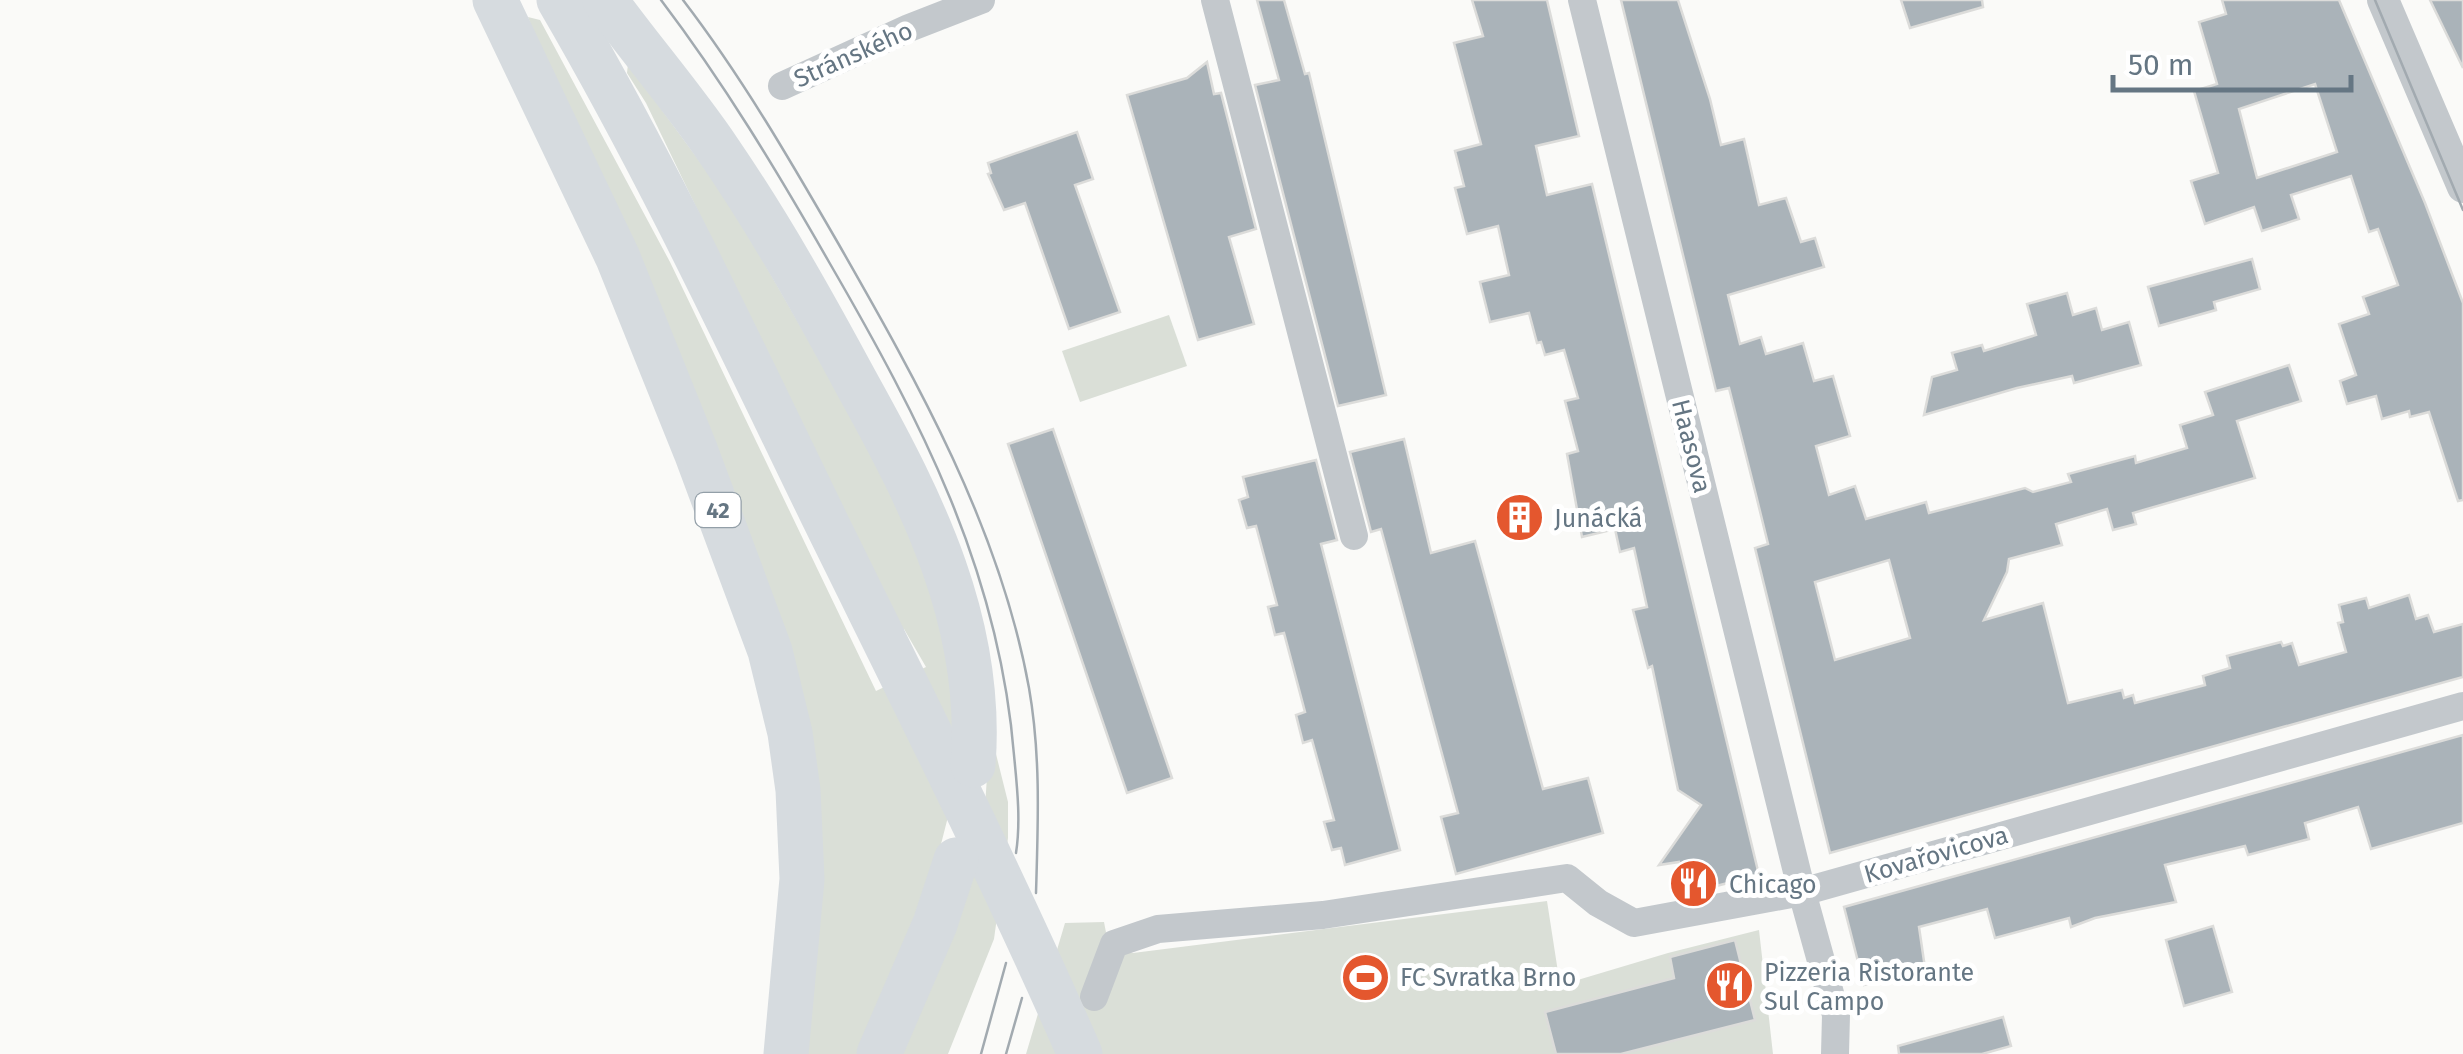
<svg xmlns="http://www.w3.org/2000/svg" width="2463" height="1054" viewBox="0 0 2463 1054" font-family="'Fira Sans',sans-serif">
  <style>
    .green { fill: #dadfd7 }
    .building { fill: #aab3b9; stroke: #dcdcda; stroke-width: 2.5; fill-rule: evenodd }
    .lines { fill: none; stroke-linecap: round; stroke-linejoin: round }
    .minor { stroke: #c3c8cc; stroke-width: 28 }
    .tertiary { stroke: #c3c8cc; stroke-width: 32 }
    .trunk { stroke: #d6dbdf; stroke-width: 45 }
    .tram { stroke: #a2aab0; stroke-width: 2.5 }
    .labels { text-anchor: middle; stroke-width: 10; stroke-linejoin: round; paint-order: stroke }
    .shield { fill: #fff; stroke: #939fa8; stroke-width: 2.5 }
    .shield-label { font-size: 22px; font-weight: bold; fill: #657683 }
    .street-label { font-size: 25px; fill: #657683; stroke: #fff }
    .poi-label { font-size: 25px; fill: #657683; stroke: #fff; text-anchor: start }
  </style>
  <rect width="100%" height="100%" fill="#fafaf8"/>
  <g class="green">
    <polygon points="528,17 540,20 670,262 876,691 926,667 904,629 900,630 646,103 627,73 628,64 728,200 841,397 914,539 940,615 954,683 951,805 939,852 862,1054 806,1054 815,786"/>
    <polygon points="1169,315 1187,366 1080,402 1062,351"/>
    <polygon points="990,730 1008,802 1008,838 994,939 948,1054 896,1054 985,807"/>
    <polygon points="1547,901 1558,972 1569,971 1571,982 1668,953 1759,930 1773,1054 1026,1054 1065,923 1104,922 1109,948 1133,953"/>
  </g>
  <g class="building">
    <polygon points="1257,0 1284,0 1305,74 1309,73 1386,395 1338,406 1255,85 1279,80"/>
    <polygon points="1472,0 1547,0 1579,136 1536,146 1547,195 1592,184 1759,875 1689,893 1679,862 1659,865 1701,805 1678,790 1652,666 1648,668 1633,610 1647,607 1634,548 1620,552 1615,529 1582,537 1567,454 1578,451 1565,401 1578,398 1564,350 1545,355 1541,342 1537,343 1529,313 1490,322 1480,282 1509,275 1498,226 1467,234 1455,188 1464,186 1455,151 1481,144 1454,43 1483,36"/>
    <path d="M1621,0H1678L1710,99L1721,145L1744,139L1759,205L1786,198L1801,242L1815,238L1824,267L1728,295L1740,344L1761,337L1766,354L1803,343L1814,381L1833,376L1850,436L1816,446L1829,495L1855,486L1866,519L1926,502L1929,513L2025,488L2033,492L2071,482L2068,474L2135,456L2136,463L2187,448L2180,425L2213,415L2205,392L2289,365L2301,401L2237,421L2255,478L2133,513L2136,524L2113,530L2107,509L2056,524L2062,545L2009,559L2007,572L1984,620L2043,603L2068,703L2122,690L2124,698L2133,695L2135,703L2205,685L2203,676L2230,668L2227,656L2281,642L2283,646L2292,643L2299,665L2346,652L2338,623L2343,622L2339,605L2366,598L2369,608L2409,595L2416,619L2428,615L2434,632L2463,624V677L1830,853L1755,548L1768,544L1756,495L1729,388L1716,391ZM1889,560L1910,638L1835,660L1815,582Z"/>
    <polygon points="1901,0 1982,0 1983,7 1910,28"/>
    <path d="M2222,0H2339L2425,203L2463,303V500L2458,501L2429,412L2410,417L2409,411L2382,419L2376,396L2347,404L2340,381L2356,375L2339,324L2369,314L2363,297L2398,285L2378,229L2369,232L2351,176L2291,195L2299,219L2262,231L2254,207L2205,224L2191,181L2218,173L2194,91L2217,84L2199,22L2226,14ZM2315,84L2337,152L2257,178L2239,109Z"/>
    <polygon points="2430,0 2463,0 2463,68"/>
    <polygon points="1207,62 1214,94 1221,93 1256,229 1229,237 1254,324 1198,340 1127,95 1187,78"/>
    <polygon points="1077,132 1093,179 1075,185 1120,312 1069,329 1025,203 1004,210 988,174 991,173 988,163"/>
    <polygon points="2252,259 2260,289 2214,302 2216,310 2159,326 2148,287"/>
    <polygon points="2067,293 2073,315 2096,308 2102,330 2129,322 2141,365 2074,383 2072,376 2017,388 1924,415 1932,377 1957,370 1952,353 1982,345 1984,351 2036,335 2027,304"/>
    <polygon points="1053,429 1172,778 1127,793 1008,444"/>
    <polygon points="1404,439 1431,553 1475,541 1543,789 1588,778 1603,833 1456,874 1441,817 1458,813 1381,529 1371,532 1350,452"/>
    <polygon points="1316,460 1337,540 1321,544 1400,850 1345,865 1341,848 1332,850 1324,822 1334,820 1312,740 1303,743 1296,715 1305,712 1284,633 1275,635 1268,607 1277,605 1256,526 1247,528 1239,500 1248,497 1243,477"/>
    <polygon points="2463,735 2463,823 2371,849 2358,807 2305,823 2309,839 2248,855 2245,846 2165,865 2176,902 2095,918 2071,927 2069,918 1995,938 1987,909 1919,927 1925,968 1864,985 1844,907"/>
    <polygon points="2213,926 2232,992 2184,1006 2166,940"/>
    <polygon points="1735,940 1755,1020 1621,1054 1556,1054 1545,1012 1674,978 1670,957"/>
    <polygon points="2003,1017 2011,1046 1982,1054 1899,1054 1898,1046"/>
  </g>
  <g class="lines">
    <g class="minor">
      <polyline points="1215,0 1354,536"/>
      <polyline points="1582,0 1802,892 1836,1015 1835,1054"/>
      <polyline points="782,86 909,28 981,0"/>
      <polyline points="1094,997 1114,944 1158,929 1323,915 1567,878 1598,903 1634,923 1802,892 2463,706"/>
    </g>
    <polyline class="tertiary" points="2383,0 2463,187"/>
    <g class="trunk">
      <polyline points="495,0 618,258 696,452 770,651 790,733 798,790 802,879 786,1054"/>
      <path d="M559,0C657,168 740,345 825,520C912,697 1001,873 1080,1054"/>
      <path d="M605,0C642,51 684,99 719,151C771,227 815,306 858,386C924,505 984,625 973,765"/>
      <polyline points="879,1054 935,924 956,860"/>
    </g>
    <g class="tram">
      <path d="M661,0C724,83 777,171 829,262C920,419 999,570 1014,755C1017,786 1021,821 1016,853"/>
      <path d="M683,0C742,77 790,160 838,243C918,383 1000,528 1029,688C1041,756 1038,824 1036,893"/>
      <polyline points="2375,0 2463,210"/>
      <polyline points="981,1054 1006,963"/>
      <polyline points="1006,1054 1022,998"/>
    </g>
  </g>
  <defs>
    <symbol id="building-disc" viewBox="-11 -11 22 22"><circle r="9.5" fill="#e4572e" stroke="#fff"/><path d="M-4-6H4V6H1V3H-1V6H-4ZM-2.5-4.3h1.7v1.8h-1.7ZM.8-4.3h1.7v1.8H.8ZM-2.5-1h1.7V.8h-1.7ZM.8-1h1.7V.8H.8Z" fill="#fff"/></symbol>
    <symbol id="restaurant-disc" viewBox="-11 -11 22 22"><circle r="9.5" fill="#e4572e" stroke="#fff"/><path d="M-5-6h1v4h1v-4h1v4h1v-4h1v5L-1.5 .5V6h-2V.5L-5-1ZM5-6V6H3V1.5H1.5Q1.5-4 5-6Z" fill="#fff"/></symbol>
    <symbol id="stadium-disc" viewBox="-11 -11 22 22"><circle r="9.5" fill="#e4572e" stroke="#fff"/><path d="M0-5a6.5 5 0 1 0 0 10a6.5 5 0 1 0 0-10ZM-3.5-1.8h7v3.6h-7Z" fill="#fff"/></symbol>
  </defs>
  <g fill-rule="evenodd">
    <use href="#building-disc" x="1492" y="490" width="55" height="55"/>
    <use href="#restaurant-disc" x="1666" y="856" width="55" height="55"/>
    <use href="#stadium-disc" x="1338" y="950" width="55" height="55"/>
    <use href="#restaurant-disc" x="1702" y="958" width="55" height="55"/>
  </g>
  <g class="labels">
    <rect class="shield" x="695.5" y="493" width="45" height="34" rx="8"/>
    <g class="shield-label">
      <text x="718" y="518">42</text>
    </g>
    <g class="street-label">
      <text transform="translate(853 54) rotate(-24)" y="9">Stránského</text>
      <text transform="translate(1692 446) rotate(76)" y="9">Haasova</text>
      <text transform="translate(1936 854) rotate(-16)" y="9">Kovařovicova</text>
    </g>
    <g class="poi-label">
      <text x="1554" y="527">Junácká</text>
      <text x="1729" y="893">Chicago</text>
      <text x="1764" y="981">Pizzeria Ristorante<tspan x="1764" dy="29">Sul Campo</tspan></text>
      <text x="1400" y="986">FC Svratka Brno</text>
    </g>
  </g>
  <path d="M2113 75v15h238v-15" fill="none" stroke="#657683" stroke-width="5"/>
  <text x="2128" y="75" font-size="30" fill="#657683" stroke="#ffffff" stroke-width="8" paint-order="stroke">50 m</text>
</svg>
